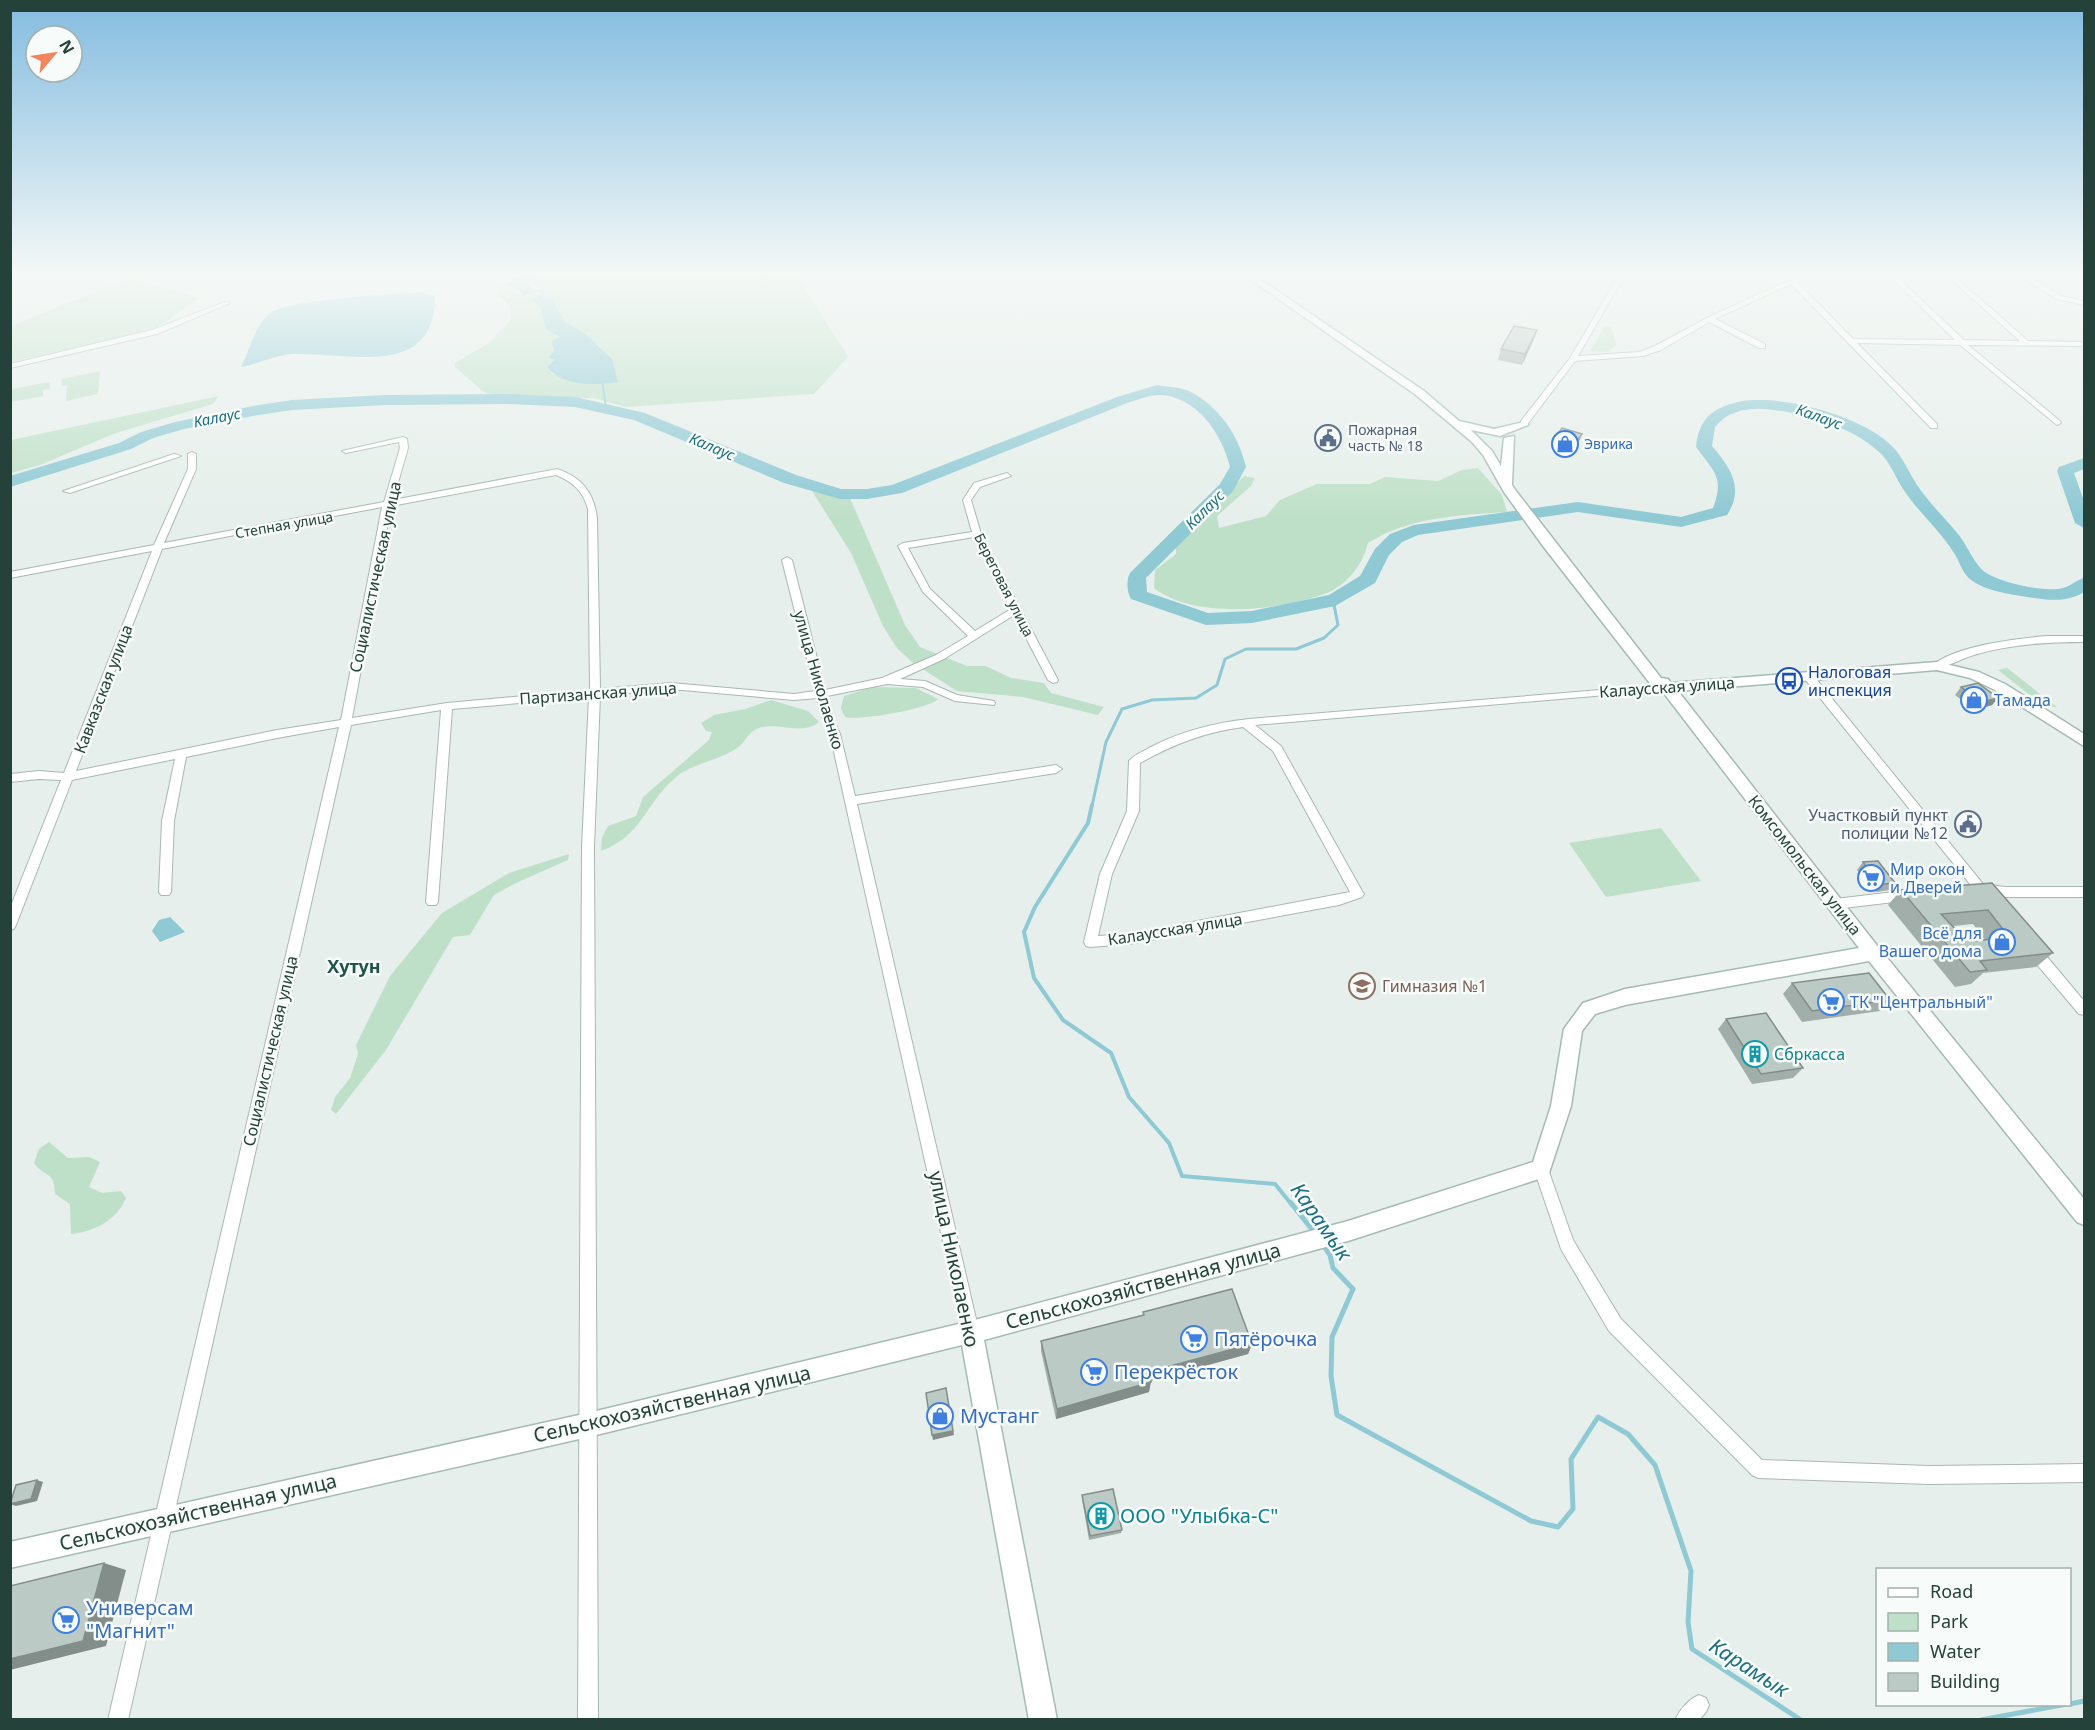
<svg xmlns="http://www.w3.org/2000/svg" width="2095" height="1730" viewBox="0 0 2095 1730" font-family="'Noto Sans',sans-serif">
  <style>
    .green { fill: #bfe0c8; fill-rule: evenodd }
    .water { fill: #8ec9d4 }
    .lines { fill: none; stroke-linecap: round; stroke-linejoin: round }
    .stream-far3 { stroke: #8ec9d4; stroke-width: 2 }
    .stream-far2 { stroke: #8ec9d4; stroke-width: 3 }
    .stream-far1 { stroke: #8ec9d4; stroke-width: 4 }
    .stream { stroke: #8ec9d4; stroke-width: 5 }
    .river { fill: #8ec9d4; fill-rule: evenodd }
    .street-casing { stroke: #a8b8b2; stroke-width: 2 }
    .secondary-casing { stroke: #a4bbb3; stroke-width: 3 }
    .street { fill: #fff; fill-rule: evenodd }
    .secondary { fill: #fff; fill-rule: evenodd }
    .wall { fill: #a1aea9; fill-rule: evenodd }
    .shaded-wall { fill: #838d89 }
    .building { fill: #bbcac4; stroke: #838d89; stroke-width: 1.5; fill-rule: evenodd }
    .labels { text-anchor: middle; stroke-width: 5; stroke-linejoin: round; paint-order: stroke }
    .far-service-label { font-size: 14px; fill: #4e5e75; stroke: #f7fbf9; text-anchor: start }
    .far-shop-label { font-size: 14px; fill: #366cbe; stroke: #f7fbf9; text-anchor: start }
    .far-street-label { font-size: 14px; fill: #24423a; stroke: #f7fbf9 }
    .far-water-label { font-size: 15px; font-style: italic; fill: #1c6f80; stroke: #f7fbf9 }
    .street-label { font-size: 16px; fill: #24423a; stroke: #f7fbf9 }
    .transit-label { font-size: 16px; fill: #164399; stroke: #f7fbf9; text-anchor: start }
    .shop-label { font-size: 16px; fill: #366cbe; stroke: #f7fbf9; text-anchor: start }
    .service-label { font-size: 16px; fill: #4e5e75; stroke: #f7fbf9; text-anchor: end }
    .education-label { font-size: 16px; fill: #785e54; stroke: #f7fbf9; text-anchor: start }
    .culture-label { font-size: 16px; fill: #0d838f; stroke: #f7fbf9; text-anchor: start }
    .neighbourhood-label { font-size: 18px; font-weight: bold; fill: #1f5548; stroke: #f7fbf9 }
    .near-street-label { font-size: 20px; fill: #24423a; stroke: #f7fbf9 }
    .near-shop-label { font-size: 20px; fill: #366cbe; stroke: #f7fbf9; text-anchor: start }
    .near-culture-label { font-size: 20px; fill: #0d838f; stroke: #f7fbf9; text-anchor: start }
    .near-water-label { font-size: 21px; font-style: italic; fill: #1c6f80; stroke: #f7fbf9 }
  </style>
  <rect width="100%" height="100%" fill="#e6efeb"/>
  <g class="green">
    <path d="M541,275H801L804,280L800,281L848,357L814,394L626,407L593,398L516,397L485,393L455,367V363L489,343L511,320V307L497,293L500,288L506,285L526,297L539,288L531,283ZM541,295L553,300L565,322L600,346L612,363L617,382L579,383L551,373L549,369L555,360L551,341L560,337L546,329L540,307L534,302Z"/>
    <polygon points="130,278 199,298 162,324 144,332 11,362 11,326"/>
    <polygon points="1605,326 1612,328 1616,345 1608,352 1590,351"/>
    <polygon points="100,371 98,394 66,401 67,386 61,386 62,379"/>
    <polygon points="50,382 50,389 43,390 43,396 11,402 11,389"/>
    <polygon points="219,396 213,404 113,434 40,465 11,473 11,440"/>
    <path d="M1478,468L1502,495L1507,512C1460,515 1409,517 1368,543C1363,563 1349,583 1329,592C1282,611 1195,620 1154,588L1155,570L1176,554V547L1244,476L1255,478L1251,486L1217,516L1219,528L1266,516L1280,500L1317,484H1370L1385,477L1438,481L1462,470Z"/>
    <polygon points="812,491 850,498 905,625 920,647 967,666 986,666 1011,678 1044,683 1051,693 1104,707 1098,715 1023,697 957,691 913,663 897,648 883,626 851,553"/>
    <polygon points="2007,668 2057,707 2045,707 1998,670"/>
    <path d="M873,687L916,688L938,699C929,709 858,721 845,717L841,708L844,696Z"/>
    <path d="M771,700L808,711L819,722C800,738 773,718 753,731C748,735 745,741 741,745C722,761 693,762 675,778C645,804 642,836 601,851L602,837L608,826L636,816L643,797L709,740L712,732L706,731L701,723L714,715L745,709Z"/>
    <polygon points="1661,828 1701,881 1606,897 1569,843"/>
    <polygon points="569,854 568,860 516,883 494,895 470,935 453,937 386,1050 336,1114 331,1110 335,1097 350,1078 358,1054 356,1045 390,976 442,913 509,873"/>
    <path d="M49,1142L68,1158L89,1157L100,1162L89,1187L102,1193L121,1191L126,1198C117,1220 94,1232 71,1234L70,1204L55,1194C55,1170 44,1178 34,1163L39,1149Z"/>
  </g>
  <g class="water">
    <polygon points="518,275 538,275 527,284 531,286 534,293 522,296 521,291 506,285"/>
    <path d="M420,292L435,296C435,380 350,352 295,354C277,354 259,364 241,367C250,350 254,327 269,314C287,299 391,295 420,292Z"/>
    <path d="M543,293V297L553,300L565,322L587,335L612,359L618,382C596,386 562,386 547,367L555,360L549,357L554,351L551,341L560,337L546,329L540,307L532,300Z"/>
    <polygon points="170,917 185,932 160,942 152,931 159,920"/>
  </g>
  <g class="lines">
    <g class="stream-far3">
      <polyline points="529,290 544,292 539,296"/>
      <polyline points="602,379 606,408"/>
    </g>
    <polyline class="stream-far2" points="1092,806 1106,742 1122,709 1152,700 1196,698 1217,685 1225,659 1246,649 1296,649 1324,638 1338,625 1333,600"/>
    <polyline class="stream-far1" points="1092,805 1088,823 1035,907 1024,932 1034,978 1063,1020 1111,1053 1129,1097 1169,1143 1182,1176 1275,1184 1292,1205"/>
    <g class="stream">
      <polyline points="1291,1203 1314,1232"/>
      <polyline points="1322,1243 1330,1255 1333,1268 1353,1289 1332,1337 1331,1376 1337,1415 1531,1521 1558,1527 1573,1509 1571,1459 1598,1417 1628,1434 1655,1465 1691,1571 1688,1622 1692,1649 1801,1720"/>
      <polyline points="2070,1704 2084,1701"/>
      <polyline points="1981,1720 2067,1704"/>
    </g>
    <g class="river">
      <path d="M1157,385C1167,387 1180,387 1189,391C1219,406 1239,436 1246,467L1233,491L1146,578L1147,592L1208,613L1252,611L1329,595L1360,576L1375,549L1390,534L1414,525L1578,502L1681,517L1713,508C1725,476 1713,471 1696,447C1699,419 1712,408 1738,402C1779,393 1864,416 1893,447C1903,458 1909,472 1917,485C1929,503 1945,518 1958,534C1968,546 1975,567 1988,574C2003,583 2047,593 2063,588C2071,586 2076,580 2084,578V592C2067,603 2047,600 2027,597C2009,594 1986,591 1971,580C1962,573 1960,562 1954,553C1940,530 1918,512 1903,489C1895,477 1890,461 1878,451C1851,427 1809,415 1774,410C1753,407 1729,409 1715,427L1712,446C1730,467 1745,488 1727,515L1681,527L1578,512L1418,535L1402,542L1389,555L1375,583L1335,606L1252,623L1206,625L1131,599C1127,593 1126,580 1130,573L1220,484L1230,467C1222,434 1197,396 1159,395C1149,395 1137,400 1127,403L902,493L867,499H840L784,483L634,420L575,407L506,404L385,405L292,410L253,416L184,429L153,438L131,449L10,487V476L119,443L141,432L175,422L253,406L292,400L385,395L506,394L575,397L645,413L796,475L841,489H867L892,485L1117,397Z"/>
      <polygon points="2084,458 2084,469 2074,473 2084,501 2084,528 2075,523 2057,471 2059,467"/>
    </g>
    <defs>
      <g id="street">
        <polygon points="1619,275 1625,275 1578,356 1639,352 1655,346 1707,318 1800,275 1809,275 1797,282 1853,339 1955,340 1888,275 1895,275 1964,340 2020,341 1946,275 1953,275 2028,341 2081,342 2084,344 2081,346 1968,345 2060,421 2061,423 2057,425 1960,345 1857,343 1937,424 1937,428 1931,428 1791,284 1715,319 1765,344 1765,348 1759,348 1709,322 1661,350 1643,356 1575,361 1527,425 1521,425 1521,421 1570,358"/>
        <polygon points="2019,275 2027,275 2061,296 2084,301 2084,305 2057,299"/>
        <polygon points="225,302 230,303 157,334 10,368 10,364 152,330"/>
        <path d="M403,437L407,439L408,448L393,500L557,469C582,477 594,493 597,518L600,689L671,683L794,694L815,691L782,560L787,557L792,560L825,690L882,678L936,655L968,636L923,592L898,546L903,543L972,532L963,500L974,483L1007,473L1011,476L980,487L971,500L981,534L1058,680L1057,682L1053,683L1048,680L1014,615L944,659L900,679L925,681L957,695L994,701L995,703L994,705L955,701L923,687L887,684L827,696L832,716L840,734L855,796L1056,765L1062,769L1056,773L857,804L979,1332L977,1338L971,1340L965,1338L963,1332L830,734L822,716L817,698L794,700L671,689L600,696L594,847L598,1720H578L582,847L589,697L452,709L438,902L436,905H428L426,902L441,710L351,725L128,1720H108L339,727L277,738L186,757L174,821L171,892L169,895H161L159,892L162,821L175,759L72,780L16,925L14,929L10,930V908L61,780L39,779L10,782V774L39,771L64,773L152,551L10,578V572L154,545L188,469V454L192,452L196,454V469L164,543L384,502L400,448L399,442L346,453L342,451ZM556,475C573,482 583,491 588,509L590,690L447,703L352,718L391,506ZM382,507L341,720L277,730L76,771L162,549ZM974,537L1011,609L975,631L930,589L908,548Z"/>
        <polygon points="174,454 181,456 70,493 63,491"/>
        <path d="M2048,636H2084V642C2048,642 2012,644 1977,654C1963,658 1951,665 1937,669L1932,666C1953,646 2018,638 2048,636Z"/>
        <polygon points="1808,673 1812,674 1983,884 2005,887 2084,887 2084,897 2005,897 1991,894 1990,899 1982,899 1804,678 1803,676 1804,674"/>
        <path d="M1661,685L1665,686L1666,688L1665,690L1255,725L1281,746L1362,891L1364,894L1362,897L1339,905L1129,944L1090,947L1086,946L1084,942L1100,874L1127,811L1129,761C1134,755 1142,752 1149,748C1181,731 1213,723 1249,719ZM1243,727L1273,751L1350,892L1129,934L1098,936L1112,874L1139,811L1140,763C1174,744 1205,732 1243,727Z"/>
        <polygon points="1911,890 1915,892 1917,895 1915,898 1911,900 1835,909 1831,907 1829,904 1831,901 1835,899"/>
        <polygon points="2033,945 2038,946 2084,1001 2084,1015 2079,1014 2028,954 2027,950 2028,946"/>
        <polygon points="1541,1162 1546,1164 1548,1169 1573,1240 1621,1319 1762,1460 1929,1466 2084,1464 2084,1482 1929,1484 1758,1478 1752,1475 1609,1331 1561,1249 1534,1169 1536,1164"/>
        <path d="M1699,1695L1706,1698L1709,1705L1706,1712L1699,1720H1675C1680,1709 1689,1699 1699,1695Z"/>
      </g>
      <polygon id="secondary" points="1244,275 1254,275 1424,391 1459,421 1494,429 1528,421 1528,425 1500,436 1471,430 1492,451 1501,466 1504,438 1514,436 1512,485 1516,491 1661,678 1668,679 1671,683 1937,662 1979,672 2005,684 2084,734 2084,746 1995,690 1970,678 1937,670 1678,691 1875,943 2084,1199 2084,1225 2077,1222 1869,961 1625,1005 1595,1014 1582,1031 1571,1106 1548,1176 1348,1241 984,1340 1057,1720 1029,1720 962,1345 588,1437 10,1568 10,1542 588,1413 971,1321 1348,1221 1533,1162 1551,1106 1564,1029 1583,1003 1625,989 1859,948 1663,692 1656,691 1543,546 1504,492 1483,455 1472,442 1416,395"/>
    </defs>
    <use href="#street" class="street-casing"/>
    <use href="#secondary" class="secondary-casing"/>
    <use href="#street" class="street"/>
    <use href="#secondary" class="secondary"/>
  </g>
  <g class="wall">
    <polygon points="1537,330 1533,341 1522,365 1498,360 1501,349"/>
    <polygon points="1582,434 1579,441 1571,452 1551,446 1554,439"/>
    <polygon points="1961,687 1998,698 1992,705 1975,710 1955,695"/>
    <polygon points="1863,862 1895,883 1889,890 1877,892 1870,887 1857,870"/>
    <path d="M1992,883L2053,953L2036,967L1983,973L1971,984L1955,987L1888,905L1901,890ZM1973,924L1985,940L1975,941L1962,936L1953,926Z"/>
    <polygon points="1792,983 1890,1000 1880,1011 1802,1022 1783,994"/>
    <polygon points="1726,1019 1803,1068 1793,1078 1752,1084 1718,1029"/>
    <polygon points="1143,1312 1252,1344 1248,1354 1150,1381 1149,1392 1056,1419 1041,1351 1041,1341 1143,1315"/>
    <polygon points="1082,1495 1122,1530 1121,1533 1089,1540 1082,1499"/>
  </g>
  <g class="shaded-wall">
    <polygon points="1537,330 1533,341 1522,365 1525,354"/>
    <polygon points="1582,434 1579,441 1571,452 1574,445"/>
    <polygon points="1998,698 1992,705 1975,710 1982,702"/>
    <polygon points="1252,1344 1248,1354 1146,1382 1148,1372"/>
    <polygon points="1151,1382 1149,1392 1056,1419 1057,1409"/>
    <polygon points="946,1388 954,1435 933,1440 932,1435"/>
    <polygon points="37,1480 43,1482 37,1501 16,1506 10,1504"/>
    <polygon points="104,1563 126,1570 106,1646 10,1670 10,1659"/>
  </g>
  <g class="building">
    <polygon points="1514,326 1537,330 1525,354 1501,349"/>
    <polygon points="1562,428 1582,434 1574,445 1554,439"/>
    <polygon points="1978,683 1998,698 1982,702 1961,687"/>
    <polygon points="1878,861 1895,883 1884,884 1876,880 1863,862"/>
    <path d="M1992,883L2053,953L1980,961L1987,970L1970,972L1901,890ZM1988,910L2009,937L1975,941L1971,935L1962,936L1941,914Z"/>
    <polygon points="1869,973 1890,1000 1812,1011 1792,983"/>
    <polygon points="1766,1013 1803,1068 1761,1074 1726,1019"/>
    <polygon points="1232,1289 1252,1344 1148,1372 1151,1382 1057,1409 1041,1341 1144,1315 1143,1312"/>
    <polygon points="946,1388 953,1431 932,1435 926,1393"/>
    <polygon points="37,1480 31,1499 10,1504 16,1485"/>
    <polygon points="1113,1489 1122,1530 1090,1536 1082,1495"/>
    <polygon points="104,1563 83,1641 10,1659 10,1586"/>
  </g>
  <linearGradient id="sky" x2="0" y2="1"><stop stop-color="#84bce0"/><stop offset="0.53" stop-color="#f4f8f6"/><stop offset="1" stop-color="#f4f8f6" stop-opacity="0"/></linearGradient>
  <rect width="2095" height="517" fill="url(#sky)"/>
  <defs>
    <symbol id="civic-ring" viewBox="-11 -11 22 22"><circle r="9.5" fill="#f7fbf9" stroke="#5c6f8a" stroke-width="1.5"/><path d="M-.6-6.5H3V-4.5H.6V-3L4-1V1h2V6H-6V1h2V-1L-.6-3ZM-1.2 2.5V6h2.4V2.5Z" fill="#5c6f8a"/></symbol>
    <symbol id="shop-ring" viewBox="-11 -11 22 22"><circle r="9.5" fill="#f7fbf9" stroke="#3f7fe0" stroke-width="1.5"/><path d="M-5-2.5h2.3a2.7 3.5 0 0 1 5.4 0H5L5.5 6h-11ZM-1.5-2.5h3a1.5 2.3 0 0 0-3 0Z" fill="#3f7fe0"/></symbol>
    <symbol id="bus-ring" viewBox="-11 -11 22 22"><circle r="9.5" fill="#f7fbf9" stroke="#1a4fb4" stroke-width="1.5"/><path d="M-5-6H5V4H4V6H2V4H-2V6H-4V4H-5ZM-3.5-4V0h7V-4ZM-3.5 1.2v1.5H-2V1.2ZM2 1.2v1.5H3.5V1.2Z" fill="#1a4fb4"/></symbol>
    <symbol id="supermarket-ring" viewBox="-11 -11 22 22"><circle r="9.5" fill="#f7fbf9" stroke="#3f7fe0" stroke-width="1.5"/><path d="M-6-5.5h2.5l.6 2H6L4.5 2H-2.5L-4.4-4H-6ZM-1.5 3.2a1.3 1.3 0 1 0 .1 0ZM3 3.2a1.3 1.3 0 1 0 .1 0Z" fill="#3f7fe0"/></symbol>
    <symbol id="school-ring" viewBox="-11 -11 22 22"><circle r="9.5" fill="#f7fbf9" stroke="#8d6e63" stroke-width="1.5"/><path d="M0-5L7-2L0 1L-7-2ZM-4 1L0 2.5L4 1V4Q0 6-4 4Z" fill="#8d6e63"/></symbol>
    <symbol id="building-ring" viewBox="-11 -11 22 22"><circle r="9.5" fill="#f7fbf9" stroke="#0f9aa8" stroke-width="1.5"/><path d="M-4-6H4V6H1V3H-1V6H-4ZM-2.5-4.3h1.7v1.8h-1.7ZM.8-4.3h1.7v1.8H.8ZM-2.5-1h1.7V.8h-1.7ZM.8-1h1.7V.8H.8Z" fill="#0f9aa8"/></symbol>
  </defs>
  <g fill-rule="evenodd">
    <use href="#civic-ring" x="1313" y="423" width="30" height="30"/>
    <use href="#shop-ring" x="1550" y="429" width="30" height="30"/>
    <use href="#bus-ring" x="1774" y="666" width="30" height="30"/>
    <use href="#shop-ring" x="1959" y="685" width="30" height="30"/>
    <use href="#civic-ring" x="1953" y="809" width="30" height="30"/>
    <use href="#supermarket-ring" x="1856" y="863" width="30" height="30"/>
    <use href="#shop-ring" x="1987" y="927" width="30" height="30"/>
    <use href="#school-ring" x="1347" y="971" width="30" height="30"/>
    <use href="#supermarket-ring" x="1816" y="987" width="30" height="30"/>
    <use href="#building-ring" x="1740" y="1039" width="30" height="30"/>
    <use href="#supermarket-ring" x="1179" y="1324" width="30" height="30"/>
    <use href="#supermarket-ring" x="1079" y="1357" width="30" height="30"/>
    <use href="#shop-ring" x="925" y="1401" width="30" height="30"/>
    <use href="#building-ring" x="1086" y="1501" width="30" height="30"/>
    <use href="#supermarket-ring" x="51" y="1605" width="30" height="30"/>
  </g>
  <g class="labels">
    <g class="far-service-label">
      <text x="1348" y="435">Пожарная<tspan x="1348" dy="16">часть № 18</tspan></text>
    </g>
    <g class="far-shop-label">
      <text x="1584" y="449">Эврика</text>
    </g>
    <g class="far-street-label">
      <text transform="translate(284 525) rotate(-10)" y="5">Степная улица</text>
      <text transform="translate(1004 585) rotate(63)" y="5">Береговая улица</text>
    </g>
    <g class="far-water-label">
      <text transform="translate(1819 417) rotate(20)" y="5">Калаус</text>
      <text transform="translate(217 418) rotate(-11)" y="5">Калаус</text>
      <text transform="translate(712 447) rotate(23)" y="5">Калаус</text>
      <text transform="translate(1205 510) rotate(-45)" y="5">Калаус</text>
    </g>
    <g class="street-label">
      <text transform="translate(375 577) rotate(-78)" y="6">Социалистическая улица</text>
      <text transform="translate(819 680) rotate(74)" y="6">улица Николаенко</text>
      <text transform="translate(1667 687) rotate(-4)" y="6">Калаусская улица</text>
      <text transform="translate(103 689) rotate(-69)" y="6">Кавказская улица</text>
      <text transform="translate(598 693) rotate(-4)" y="6">Партизанская улица</text>
      <text transform="translate(1805 865) rotate(52)" y="6">Комсомольская улица</text>
      <text transform="translate(1175 929) rotate(-9)" y="6">Калаусская улица</text>
      <text transform="translate(270 1051) rotate(-77)" y="6">Социалистическая улица</text>
    </g>
    <g class="transit-label">
      <text x="1808" y="678">Налоговая<tspan x="1808" dy="18">инспекция</tspan></text>
    </g>
    <g class="shop-label">
      <text x="1994" y="706">Тамада</text>
      <text x="1890" y="875">Мир окон<tspan x="1890" dy="18">и Дверей</tspan></text>
      <text x="1982" y="939" text-anchor="end">Всё для<tspan x="1982" dy="18">Вашего дома</tspan></text>
      <text x="1850" y="1008">ТК "Центральный"</text>
    </g>
    <g class="service-label">
      <text x="1948" y="821">Участковый пункт<tspan x="1948" dy="18">полиции №12</tspan></text>
    </g>
    <g class="education-label">
      <text x="1382" y="992">Гимназия №1</text>
    </g>
    <g class="culture-label">
      <text x="1774" y="1060">Сбркасса</text>
    </g>
    <g class="neighbourhood-label">
      <text x="354" y="973">Хутун</text>
    </g>
    <g class="near-street-label">
      <text transform="translate(954 1259) rotate(78)" y="7">улица Николаенко</text>
      <text transform="translate(1143 1286) rotate(-15)" y="7">Сельскохозяйственная улица</text>
      <text transform="translate(672 1404) rotate(-13)" y="7">Сельскохозяйственная улица</text>
      <text transform="translate(198 1512) rotate(-13)" y="7">Сельскохозяйственная улица</text>
    </g>
    <g class="near-shop-label">
      <text x="1214" y="1346">Пятёрочка</text>
      <text x="1114" y="1379">Перекрёсток</text>
      <text x="960" y="1423">Мустанг</text>
      <text x="86" y="1615">Универсам<tspan x="86" dy="23">"Магнит"</tspan></text>
    </g>
    <g class="near-culture-label">
      <text x="1120" y="1523">ООО "Улыбка-С"</text>
    </g>
    <g class="near-water-label">
      <text transform="translate(1321 1222) rotate(55)" y="7">Карамык</text>
      <text transform="translate(1749 1668) rotate(33)" y="7">Карамык</text>
    </g>
  </g>
  <rect width="2095" height="1730" fill="none" stroke="#24423a" stroke-width="24"/>
  <rect x="1876" y="1568" width="195" height="138" fill="#f7fbf9" stroke="#a3b1ad" stroke-width="1.5"/>
  <rect x="1888" y="1588" width="30" height="9" fill="#ffffff" stroke="#a3b1ad" stroke-width="1.5"/>
  <text x="1930" y="1598" font-size="18" fill="#24423a">Road</text>
  <rect x="1888" y="1613" width="30" height="18" fill="#bfe0c8" stroke="#a3b1ad" stroke-width="1.5"/>
  <text x="1930" y="1628" font-size="18" fill="#24423a">Park</text>
  <rect x="1888" y="1643" width="30" height="18" fill="#8ec9d4" stroke="#a3b1ad" stroke-width="1.5"/>
  <text x="1930" y="1658" font-size="18" fill="#24423a">Water</text>
  <rect x="1888" y="1673" width="30" height="18" fill="#bbcac4" stroke="#a3b1ad" stroke-width="1.5"/>
  <text x="1930" y="1688" font-size="18" fill="#24423a">Building</text>
  <g transform="translate(54 54) rotate(61)"><circle r="28" fill="#f7fbf9" stroke="#a3b1ad" stroke-width="1.5"/>
  <path d="M0-4.5L10 22L0 15L-10 22Z" fill="#f4845f"/>
  <text y="-9" font-size="16" font-weight="bold" text-anchor="middle" fill="#24423a">N</text>
  </g>
</svg>
